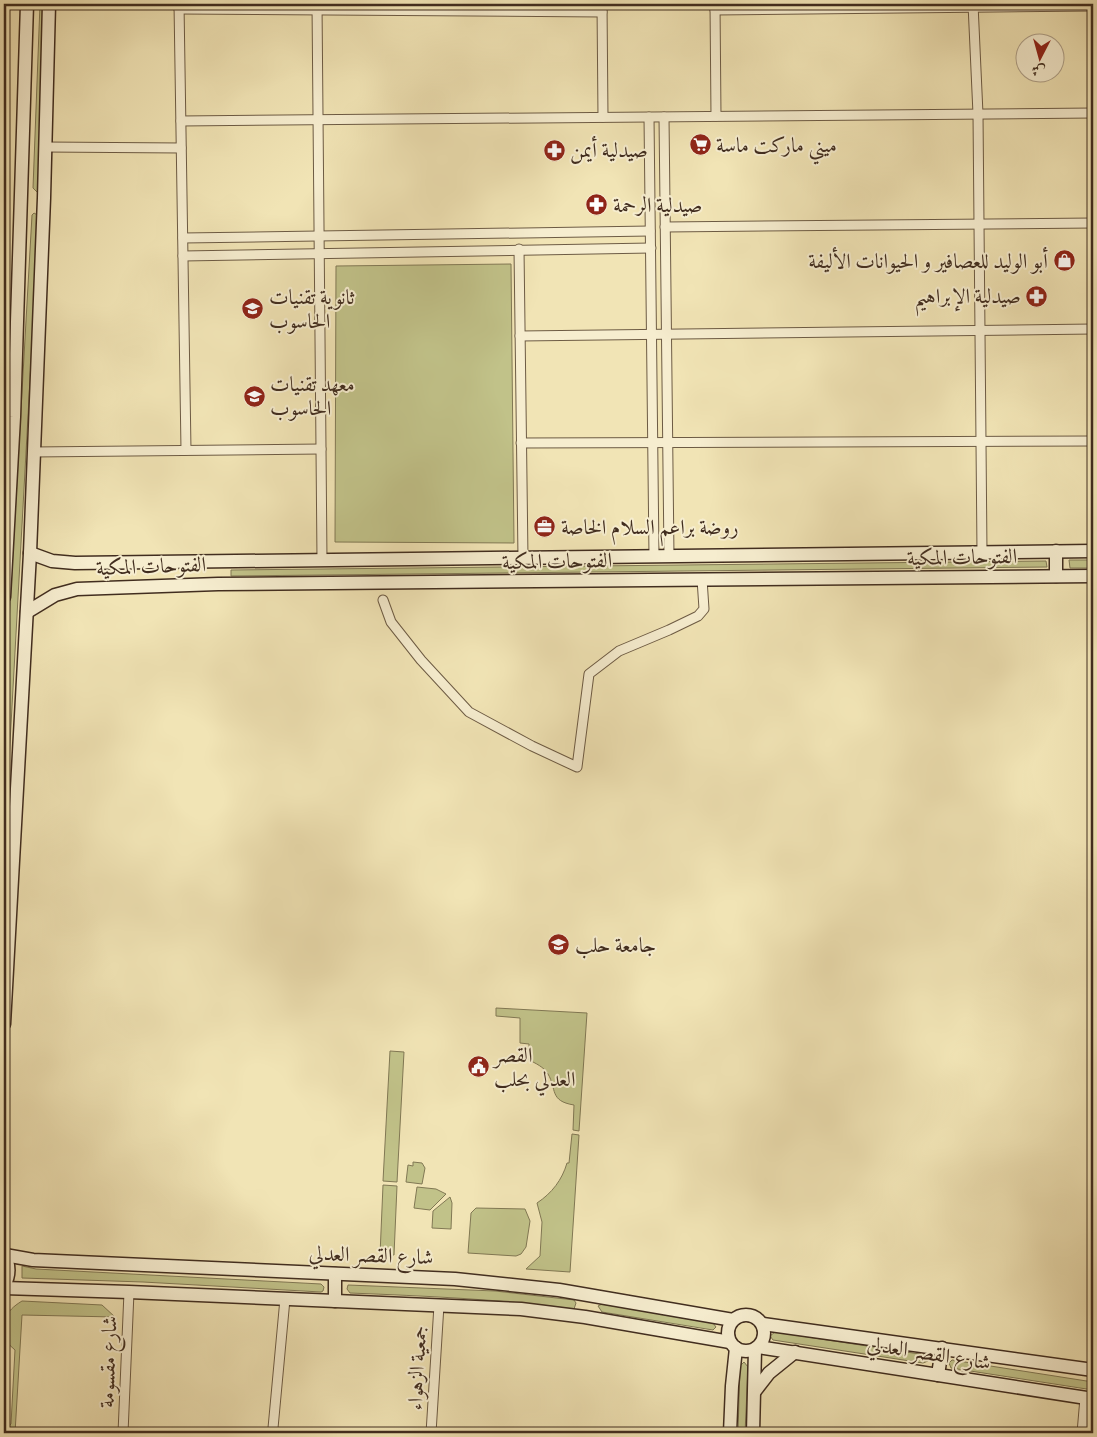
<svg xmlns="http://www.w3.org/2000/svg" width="1097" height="1437" viewBox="0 0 1097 1437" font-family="'IM FELL Double Pica',Amiri,serif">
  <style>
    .green { fill: #c1c289; stroke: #817854 }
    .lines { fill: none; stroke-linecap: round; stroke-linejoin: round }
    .street-casing { stroke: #6d5b44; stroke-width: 11 }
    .secondary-casing { stroke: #412d1f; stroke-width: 15 }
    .street { stroke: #f6edcf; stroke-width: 9 }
    .secondary { stroke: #f6edcf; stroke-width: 12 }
    .labels { text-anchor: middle; stroke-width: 4; stroke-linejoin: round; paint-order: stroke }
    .poi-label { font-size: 21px; fill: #412d1f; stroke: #f6edcf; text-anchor: start }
    .street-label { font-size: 21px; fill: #412d1f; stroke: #f6edcf }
  </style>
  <rect width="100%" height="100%" fill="#f1e4b5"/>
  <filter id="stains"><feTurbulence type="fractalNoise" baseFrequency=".004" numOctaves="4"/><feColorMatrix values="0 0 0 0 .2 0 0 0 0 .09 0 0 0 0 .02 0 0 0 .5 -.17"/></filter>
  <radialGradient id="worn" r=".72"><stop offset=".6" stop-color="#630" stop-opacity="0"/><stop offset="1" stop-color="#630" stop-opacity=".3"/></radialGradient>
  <g class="green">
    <polygon points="40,4 49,4 38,193 33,188"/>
    <polygon points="34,213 39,216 4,852 4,711 32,215"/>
    <polygon points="511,264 514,543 335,542 336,266"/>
    <polygon points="1069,560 1093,560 1093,568 1070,568"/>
    <polygon points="1046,561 1047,567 231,576 231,570"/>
    <path d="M496,1008L587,1013L579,1131L573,1130L574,1105C549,1101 557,1089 548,1074C544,1067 535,1063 529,1060V1044L520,1043V1018L496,1016Z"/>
    <polygon points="390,1051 404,1052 397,1182 383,1181"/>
    <path d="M572,1134L579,1135L570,1272L526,1269L540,1256L542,1222L537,1203C552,1193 562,1180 567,1163H569Z"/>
    <polygon points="413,1162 422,1163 425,1168 422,1184 406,1182 408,1165 413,1166"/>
    <polygon points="383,1185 397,1186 394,1255 380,1255"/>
    <polygon points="417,1187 436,1189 446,1194 430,1210 414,1208"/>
    <polygon points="450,1197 452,1203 451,1229 432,1228 433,1211"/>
    <polygon points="476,1208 525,1209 530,1221 526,1247 521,1254 516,1256 468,1253 471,1213"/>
    <polygon points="22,1266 36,1269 321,1284 324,1287 323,1291 321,1292 143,1282 22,1278"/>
    <path d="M348,1285L495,1291L574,1300L576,1303L574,1309C499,1299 425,1296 350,1293L347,1289Z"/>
    <path d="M22,1301L102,1305L115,1317L22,1315L15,1433H4V1429L11,1424L15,1350L4,1340C4,1320 4,1312 22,1301Z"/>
    <polygon points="602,1304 713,1323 716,1327 713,1330 602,1312 598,1306"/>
    <polygon points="775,1332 926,1355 928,1361 923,1363 773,1340 770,1336"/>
    <polygon points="952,1360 1093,1382 1093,1390 951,1368 949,1363"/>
    <polygon points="744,1362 748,1367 745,1433 738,1433 740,1366"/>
  </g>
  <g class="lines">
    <defs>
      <g id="street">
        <polyline points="179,4 186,450"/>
        <polyline points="317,4 322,560"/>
        <polyline points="602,4 603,117"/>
        <polyline points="715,4 716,116"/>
        <polyline points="973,4 978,114 982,552"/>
        <polyline points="179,9 602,12"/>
        <polyline points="715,10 1093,6"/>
        <polyline points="649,117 654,556"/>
        <polyline points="664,117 669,556"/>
        <polyline points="181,121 1093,113"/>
        <polyline points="45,147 181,148"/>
        <polyline points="665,227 1093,223"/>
        <polyline points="183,238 650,231"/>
        <polyline points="519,249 523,558"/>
        <polyline points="183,256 651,248"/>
        <polyline points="520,336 1093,329"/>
        <polyline points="521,443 1093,441"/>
        <polyline points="33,452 321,449"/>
        <polyline points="383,600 391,622 421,660 469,712 532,746 577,767 589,674 619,651 669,630 698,616 704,609 702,579"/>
        <polyline points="273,1428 285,1299"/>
        <polyline points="123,1433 129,1292"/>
        <polyline points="431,1433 439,1305"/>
        <polyline points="1082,1433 1085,1398"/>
      </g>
      <g id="secondary">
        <polyline points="30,553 52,561 75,563 1093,551"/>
        <polyline points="1056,576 1056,551"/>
        <polyline points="4,597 14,417 27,4"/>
        <polyline points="27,612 55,595 77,589 218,584 1093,576"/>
        <polyline points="4,1024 30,553 44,198 49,4"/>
        <path d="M4,1254C10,1265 10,1275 4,1286"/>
        <polyline points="5,1255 33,1260 455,1279 559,1290 733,1320"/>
        <polyline points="4,1288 129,1292 521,1309 585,1317 730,1342"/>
        <polyline points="335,1301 335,1274"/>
        <circle cx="746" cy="1333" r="18"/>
        <polyline points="763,1324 1093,1370"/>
        <polyline points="758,1347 1093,1399"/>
        <polyline points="938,1375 942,1348"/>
        <polyline points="755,1391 769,1373 795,1352"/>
        <polyline points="730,1433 732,1386 736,1348"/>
        <polyline points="753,1433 755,1349"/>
      </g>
    </defs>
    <use href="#street" class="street-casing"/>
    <use href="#secondary" class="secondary-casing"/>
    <use href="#street" class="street"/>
    <use href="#secondary" class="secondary"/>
  </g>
  <defs>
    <symbol id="supermarket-disc" viewBox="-11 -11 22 22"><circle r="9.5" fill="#8f2418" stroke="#f6edcf"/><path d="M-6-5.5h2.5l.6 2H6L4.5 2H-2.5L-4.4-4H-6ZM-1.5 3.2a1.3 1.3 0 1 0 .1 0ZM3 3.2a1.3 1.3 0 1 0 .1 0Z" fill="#fff"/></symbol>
    <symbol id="pharmacy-disc" viewBox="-11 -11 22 22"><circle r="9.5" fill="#8f2418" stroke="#f6edcf"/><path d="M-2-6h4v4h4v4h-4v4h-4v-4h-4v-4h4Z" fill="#fff"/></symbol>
    <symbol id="shop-disc" viewBox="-11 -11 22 22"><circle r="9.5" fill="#8f2418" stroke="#f6edcf"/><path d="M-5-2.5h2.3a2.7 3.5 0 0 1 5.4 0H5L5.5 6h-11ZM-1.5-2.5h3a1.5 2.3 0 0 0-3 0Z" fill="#fff"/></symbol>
    <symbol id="school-disc" viewBox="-11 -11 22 22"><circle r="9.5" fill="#8f2418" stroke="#f6edcf"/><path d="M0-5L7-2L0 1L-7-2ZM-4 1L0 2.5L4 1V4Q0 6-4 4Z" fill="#fff"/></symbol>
    <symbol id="office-disc" viewBox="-11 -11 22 22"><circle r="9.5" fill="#8f2418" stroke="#f6edcf"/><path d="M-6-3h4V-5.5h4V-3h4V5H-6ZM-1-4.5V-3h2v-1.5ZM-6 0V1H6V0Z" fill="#fff"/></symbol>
    <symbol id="university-disc" viewBox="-11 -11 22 22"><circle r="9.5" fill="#8f2418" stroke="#f6edcf"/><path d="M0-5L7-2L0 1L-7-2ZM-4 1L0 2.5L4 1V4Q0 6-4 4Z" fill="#fff"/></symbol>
    <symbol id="civic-disc" viewBox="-11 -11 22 22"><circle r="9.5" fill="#8f2418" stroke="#f6edcf"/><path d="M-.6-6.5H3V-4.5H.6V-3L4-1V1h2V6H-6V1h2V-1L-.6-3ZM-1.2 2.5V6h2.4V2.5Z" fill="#fff"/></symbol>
  </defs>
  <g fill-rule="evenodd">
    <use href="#supermarket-disc" x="688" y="132" width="25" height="25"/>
    <use href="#pharmacy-disc" x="542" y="138" width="25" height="25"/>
    <use href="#pharmacy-disc" x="584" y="192" width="25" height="25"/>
    <use href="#shop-disc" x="1052" y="248" width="25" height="25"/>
    <use href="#pharmacy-disc" x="1024" y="284" width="25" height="25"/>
    <use href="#school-disc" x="240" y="296" width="25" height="25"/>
    <use href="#school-disc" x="242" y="384" width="25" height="25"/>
    <use href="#office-disc" x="532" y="514" width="25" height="25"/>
    <use href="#university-disc" x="546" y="932" width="25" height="25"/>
    <use href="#civic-disc" x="466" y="1054" width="25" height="25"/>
  </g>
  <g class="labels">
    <g class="poi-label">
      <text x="716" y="152">ميني ماركت ماسة</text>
      <text x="570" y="157">صيدلية أيمن</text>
      <text x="613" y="212">صيدلية الرحمة</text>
      <text x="1048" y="268" text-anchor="end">أبو الوليد للعصافير و الحيوانات الأليفة</text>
      <text x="1021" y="303" text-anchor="end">صيدلية الإبراهيم</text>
      <text x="269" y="304">ثانوية تقنيات<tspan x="269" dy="24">الحاسوب</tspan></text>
      <text x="270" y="391">معهد تقنيات<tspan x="270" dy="24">الحاسوب</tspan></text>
      <text x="561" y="534">روضة براعم السلام الخاصة</text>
      <text x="575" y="952">جامعة حلب</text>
      <text x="494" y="1062">القصر<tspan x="494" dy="24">العدلي بحلب</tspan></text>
    </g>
    <g class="street-label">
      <text transform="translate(962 557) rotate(-1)" y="7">الفتوحات المكية</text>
      <text transform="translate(557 561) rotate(-1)" y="7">الفتوحات المكية</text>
      <text transform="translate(151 566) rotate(-2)" y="7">الفتوحات المكية</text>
      <text transform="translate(371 1255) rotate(2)" y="7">شارع القصر العدلي</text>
      <text transform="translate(929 1353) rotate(9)" y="7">شارع القصر العدلي</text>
      <text transform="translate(108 1362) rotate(-88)" y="7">شارع مقسومة</text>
      <text transform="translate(417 1368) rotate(-87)" y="7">جمعية الزهواء</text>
    </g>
  </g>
  <rect width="1097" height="1437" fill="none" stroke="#f1e4b5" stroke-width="20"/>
  <rect x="5" y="5" width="1087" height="1427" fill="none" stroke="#412d1f" stroke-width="2.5"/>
  <rect x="10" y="10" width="1077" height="1417" fill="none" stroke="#412d1f"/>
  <g transform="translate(1040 58) rotate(186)"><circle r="24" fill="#f6edcf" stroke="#aea089"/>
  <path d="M0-4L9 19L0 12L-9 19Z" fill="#8f2418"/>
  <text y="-8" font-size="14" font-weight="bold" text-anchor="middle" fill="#412d1f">ش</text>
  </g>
  <rect width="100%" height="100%" filter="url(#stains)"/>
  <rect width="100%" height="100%" fill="url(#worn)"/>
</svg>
